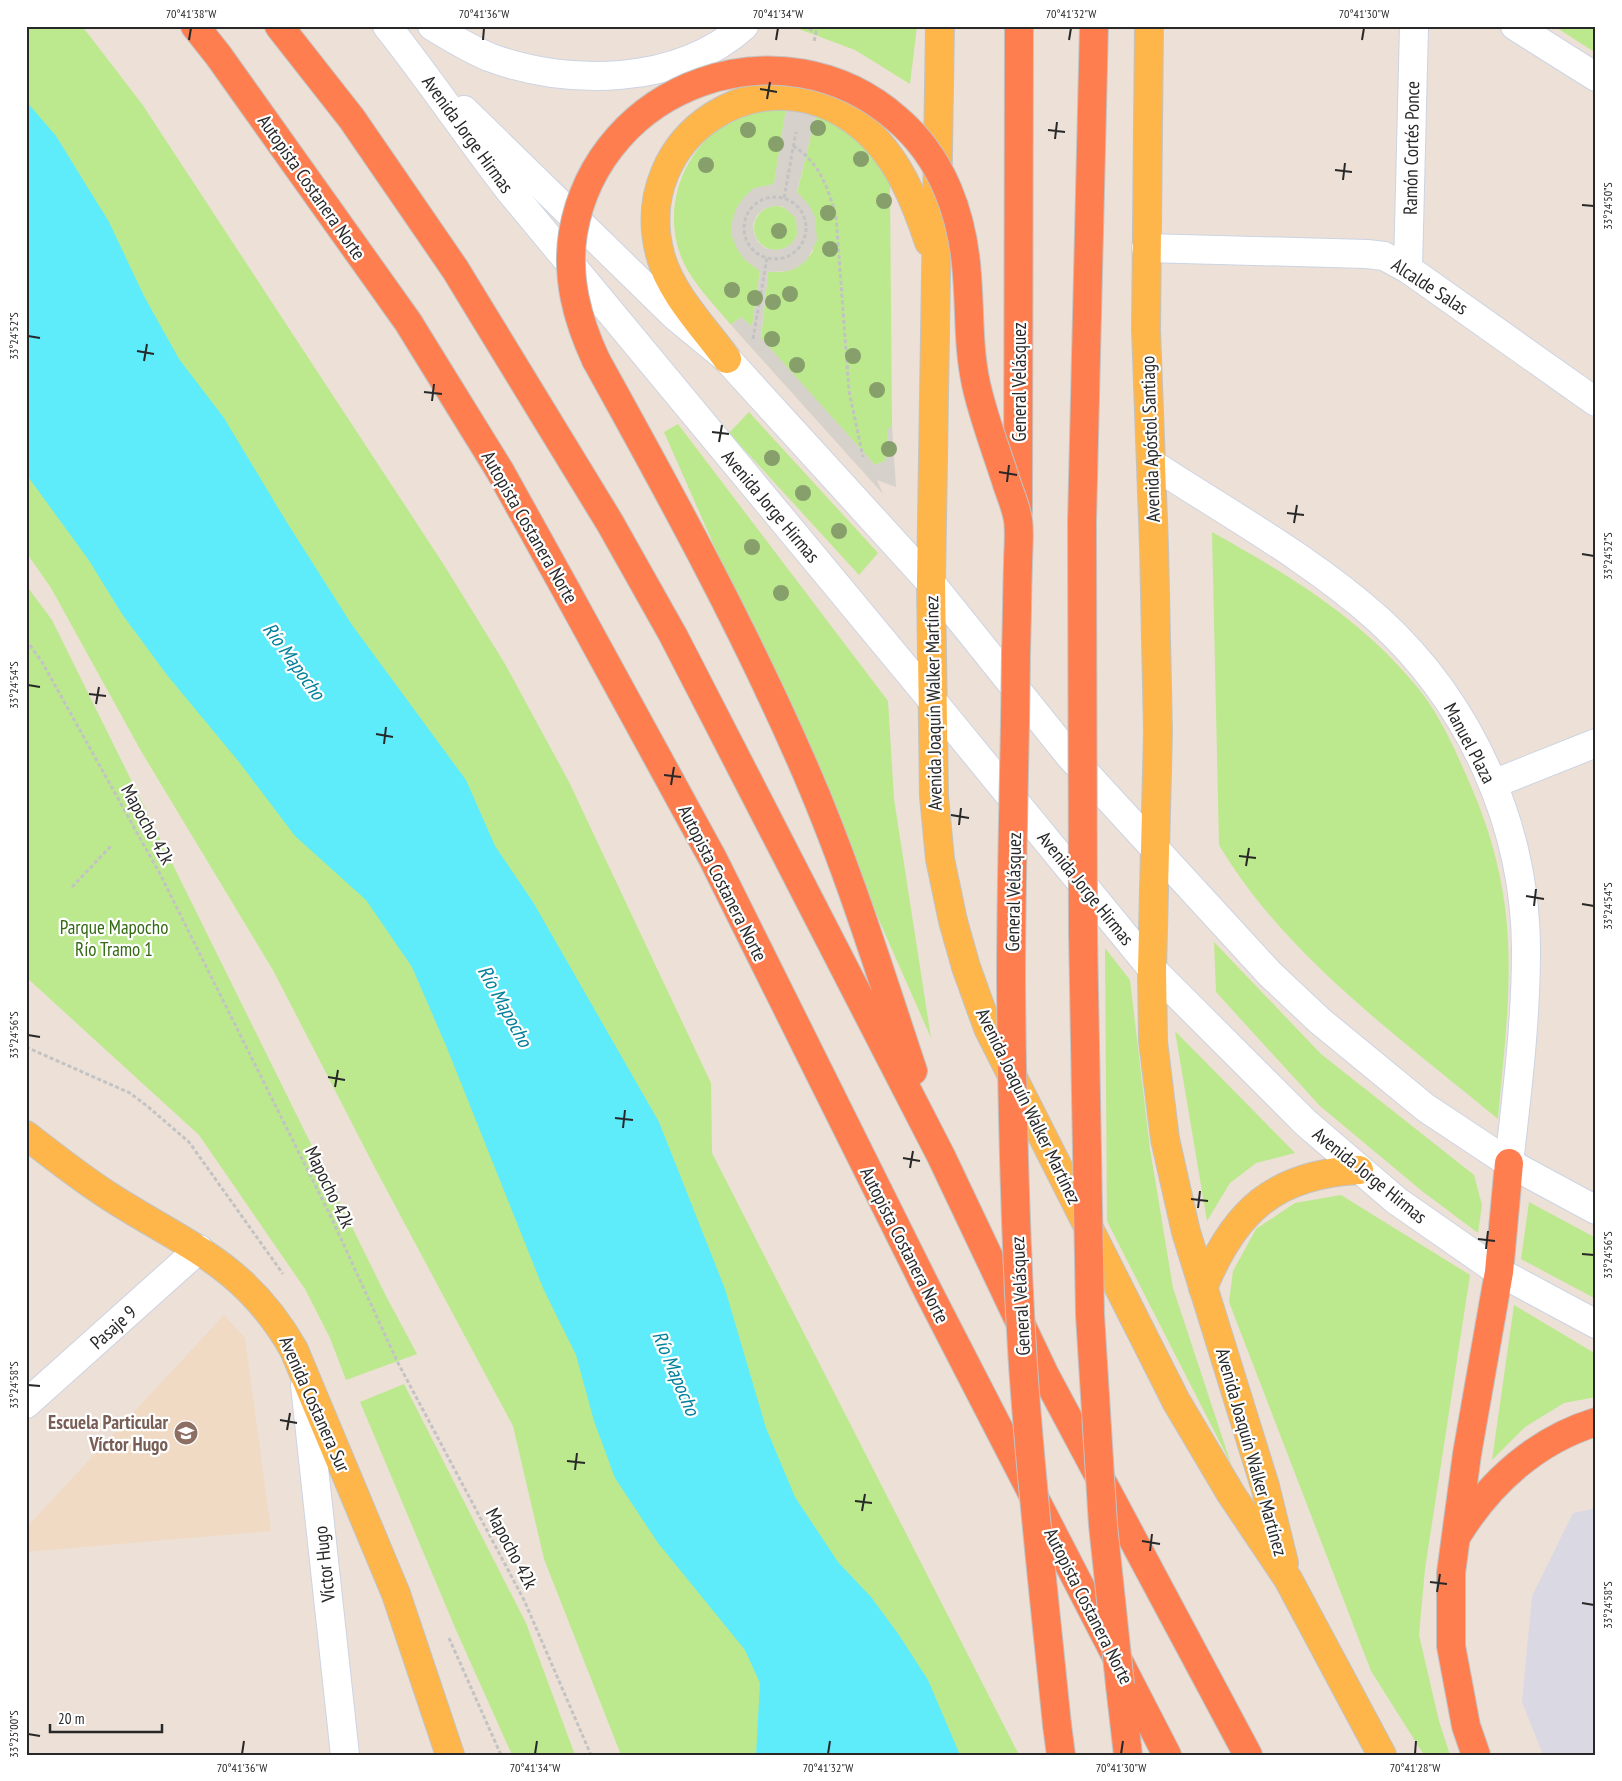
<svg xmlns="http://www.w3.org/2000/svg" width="1622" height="1781" viewBox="0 0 1622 1781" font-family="'PT Sans Narrow',sans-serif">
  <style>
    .industrial { fill: #dad9e3 }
    .education { fill: #f0dac4 }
    .green { fill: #bce98d }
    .plaza { fill: #d7d1cb; fill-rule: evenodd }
    .water { fill: #5eebfa }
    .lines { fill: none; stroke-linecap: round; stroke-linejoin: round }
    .minor-casing { stroke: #ccd4e3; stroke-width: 30 }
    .major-casing { stroke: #c3c3c3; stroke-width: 30 }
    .highway-casing { stroke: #c3c3c3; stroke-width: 30 }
    .path { stroke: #c3c3c3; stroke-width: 3; stroke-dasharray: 4 2.5; stroke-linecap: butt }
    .minor { stroke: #fff; stroke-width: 28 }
    .major { stroke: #feb64a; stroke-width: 28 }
    .highway { stroke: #ff7e4f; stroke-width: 28 }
    .highway-bridge-casing { stroke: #c3c3c3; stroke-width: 30; stroke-linecap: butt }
    .highway-bridge { stroke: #ff7e4f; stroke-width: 28 }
    .tree { fill: #869f6b }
    .ticks { fill: none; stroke: #282828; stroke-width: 2 }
    .labels { text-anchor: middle; stroke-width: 4.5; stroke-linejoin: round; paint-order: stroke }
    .street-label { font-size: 19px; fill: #282828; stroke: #fff }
    .park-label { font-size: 19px; fill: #336a12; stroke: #fff }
    .education-label { font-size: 19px; font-weight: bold; fill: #785e54; stroke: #fff; text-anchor: end }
    .water-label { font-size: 20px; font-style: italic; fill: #01809c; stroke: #fff }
    .neatline { fill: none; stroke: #282828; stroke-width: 2 }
    .ticks-label { font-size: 12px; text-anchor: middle; fill: #282828 }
  </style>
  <rect width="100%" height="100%" fill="#ece0d7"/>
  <polygon class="industrial" points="1596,1508 1596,1755 1543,1755 1522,1702 1532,1596 1573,1513"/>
  <polygon class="education" points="224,1315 245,1338 271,1531 26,1552 26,1528"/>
  <g class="green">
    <polygon points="26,26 82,26 142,104 444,565 505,664 569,782 711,1083 712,1153 1019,1755 621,1755 544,1559 513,1426 376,1170 274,972 141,751 51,588 26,552"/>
    <polygon points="791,26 917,26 910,84 855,50"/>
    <polygon points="1554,26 1596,26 1596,53"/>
    <path d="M786,109L774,184C755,188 747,193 736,209L745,260L760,270L752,327L741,317L731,325C714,304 689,280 680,254C660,198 691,132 748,114C759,110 773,110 786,109Z"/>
    <path d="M816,114L854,132L882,165L890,186L892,426L888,430L885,461L875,465L761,339L768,272C788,273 802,268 813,251L801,196L797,193Z"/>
    <circle cx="776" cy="228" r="22"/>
    <polygon points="749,412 878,553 859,575 729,433"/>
    <polygon points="678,424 888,701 894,799 931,1038 664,432"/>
    <path d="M1212,532C1289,575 1361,618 1418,688C1442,718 1458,756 1473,791C1493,838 1506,890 1508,941C1511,1000 1503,1060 1498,1119C1400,1038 1285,956 1219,845Z"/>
    <polygon points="26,585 52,620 386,1296 417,1354 346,1380 330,1338 305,1289 199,1135 26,977"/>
    <polygon points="1214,942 1321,1054 1474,1175 1482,1205 1478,1233 1422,1191 1320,1106 1216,992"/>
    <polygon points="1105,948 1130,980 1150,1149 1173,1288 1231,1464 1107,1221"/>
    <polygon points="1175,1031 1295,1153 1256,1163 1230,1183 1207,1221"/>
    <polygon points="1341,1195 1470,1275 1425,1569 1419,1635 1439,1721 1450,1755 1424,1755 1371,1671 1229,1302 1233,1271 1256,1229 1295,1203"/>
    <polygon points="1529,1202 1596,1238 1596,1299 1521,1259"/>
    <polygon points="1514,1305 1596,1354 1596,1397 1564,1403 1525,1427 1492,1460"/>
    <polygon points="404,1384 526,1623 575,1755 512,1755 456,1630 360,1402"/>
  </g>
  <path class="plaza" d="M786,109L816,114L797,192L809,205L815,217L817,240L807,260L798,267L789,271L768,272L761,338L875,465L885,461L888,429L892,426L896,487L877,480L883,494L731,325L741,317L752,327L760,271L745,260L737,249L732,236V222L736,209L744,197L754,188L774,184ZM772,206H782L796,218L797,236L791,244L783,249L774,250L765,248L758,242L754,233L753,224L757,215L764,209Z"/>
  <polygon class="water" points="26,101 56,136 109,222 144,296 179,359 224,418 286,521 352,625 466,780 495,846 533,902 659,1122 725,1289 766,1428 795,1497 838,1562 871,1597 899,1635 928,1680 960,1755 756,1755 760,1683 745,1650 658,1543 615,1478 594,1421 576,1355 543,1288 447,1048 412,967 366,900 295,836 239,762 167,675 122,614 88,559 26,474"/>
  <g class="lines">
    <defs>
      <g id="minor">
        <path d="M387,26C430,80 468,137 510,191L931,699L1152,969L1306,1123L1397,1201L1499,1272L1596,1324"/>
        <path d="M432,26C450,37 470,49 489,57C568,87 678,85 744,26"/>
        <polyline points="1515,26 1596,77"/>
        <polyline points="464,110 675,316 727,359 931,583 1069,755 1270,974 1320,1021 1426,1108 1509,1163 1596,1210"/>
        <polyline points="1146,248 1367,254 1384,256 1408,269 1596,402"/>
        <polyline points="1408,269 1414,26"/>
        <path d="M1151,463C1227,513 1310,558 1379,620C1471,704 1526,827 1526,951C1526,1022 1517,1093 1509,1163"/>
        <polyline points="1493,784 1596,743"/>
        <polyline points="305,1385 345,1755"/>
        <polyline points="26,1404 199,1249"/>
      </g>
      <g id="major">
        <polyline points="940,26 931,583 934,796 940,859 953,921 966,967 988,1028 1176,1401 1231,1494 1288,1579 1382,1755"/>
        <polyline points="1149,26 1146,330 1154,547 1158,732 1152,969 1153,1041 1165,1139 1186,1232 1265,1486 1284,1563"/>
        <path d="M727,359C704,327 670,293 660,254C629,135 766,47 861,126C897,155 915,200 929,242"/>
        <path d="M26,1135C54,1157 82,1179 112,1198C189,1247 246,1265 294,1350L396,1594L450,1755"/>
        <path d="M1203,1288C1234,1211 1275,1174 1359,1170"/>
      </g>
      <g id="highway">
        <polyline points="195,26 218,55 408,322 500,471 566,590 713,859 928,1291 1167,1755"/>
        <polyline points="279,26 352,119 455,269 610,523 673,635 941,1156 1044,1373 1248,1755"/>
        <path d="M596,360C668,490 740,621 800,758C845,859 878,966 913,1071"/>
        <polyline points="1018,512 1019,26"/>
        <polyline points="1082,522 1094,26"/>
        <path d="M1458,1534C1490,1482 1537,1440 1596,1422"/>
        <polyline points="1120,1685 1128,1755"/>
        <polyline points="1057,1725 1061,1755"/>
        <polyline points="1476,1755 1466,1726 1451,1646 1451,1573 1467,1454 1499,1272 1509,1163"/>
      </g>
    </defs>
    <use href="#minor" class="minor-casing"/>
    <use href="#major" class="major-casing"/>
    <use href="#highway" class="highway-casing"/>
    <g class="path">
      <polyline points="803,26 816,32 814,42"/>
      <path d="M793,146C819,161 828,188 836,216L849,391L863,457"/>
      <circle cx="775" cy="228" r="31"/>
      <polyline points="784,198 796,132"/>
      <polyline points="753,339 767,258"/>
      <polyline points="26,640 42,662 160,874 331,1217 397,1361 524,1600 591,1755"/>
      <polyline points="72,887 111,846"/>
      <polyline points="26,1047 130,1093 147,1106 189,1142 283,1274"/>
      <polyline points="449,1638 501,1755"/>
    </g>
    <use href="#minor" class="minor"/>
    <use href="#major" class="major"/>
    <use href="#highway" class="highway"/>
    <defs>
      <g id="highway-bridge">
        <path d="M596,360C577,319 566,278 573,233C599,82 783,19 897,119C943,158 963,216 967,275C970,311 968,347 976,384C983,416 995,447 1005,478C1009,492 1016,506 1018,520C1020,534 1018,550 1018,564C1017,593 1017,622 1016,652C1015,761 1011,871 1011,981C1012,1109 1015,1237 1023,1365C1031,1485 1045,1605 1057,1725"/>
        <polyline points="1082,522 1083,933 1090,1315 1103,1525 1120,1685"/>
      </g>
    </defs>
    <use href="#highway-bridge" class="highway-bridge-casing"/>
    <use href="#highway-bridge" class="highway-bridge"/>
  </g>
  <g class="tree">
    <circle cx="818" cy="128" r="8"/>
    <circle cx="748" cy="130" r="8"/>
    <circle cx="776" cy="144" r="8"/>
    <circle cx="861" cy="159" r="8"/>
    <circle cx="706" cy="165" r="8"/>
    <circle cx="884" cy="201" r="8"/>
    <circle cx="828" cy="213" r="8"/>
    <circle cx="779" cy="231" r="8"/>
    <circle cx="830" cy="249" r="8"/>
    <circle cx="732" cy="290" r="8"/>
    <circle cx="790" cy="294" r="8"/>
    <circle cx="755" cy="298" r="8"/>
    <circle cx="773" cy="302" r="8"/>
    <circle cx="772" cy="339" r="8"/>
    <circle cx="853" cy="356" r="8"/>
    <circle cx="797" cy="365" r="8"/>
    <circle cx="877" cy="390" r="8"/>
    <circle cx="889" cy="449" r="8"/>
    <circle cx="772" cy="458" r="8"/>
    <circle cx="803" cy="493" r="8"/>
    <circle cx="839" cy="531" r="8"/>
    <circle cx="752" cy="547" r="8"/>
    <circle cx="781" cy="593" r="8"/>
  </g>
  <path class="ticks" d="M189,40L191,28M483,40L484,28M776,40L778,28M1069,40L1071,28M1362,40L1364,28M760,89L777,92M767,99L770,82M1048,130L1065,132M1055,139L1057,122M1335,170L1352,172M1343,180L1345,163M1582,205L1594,206M28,336L40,338M137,351L154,354M144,361L147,344M424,392L442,394M432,401L434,384M712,432L729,434M719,442L722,425M999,472L1017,475M1007,482L1009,465M1287,513L1304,515M1294,523L1297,505M1582,554L1594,556M28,685L40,687M89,694L106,696M96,704L99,687M376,734L393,737M384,744L386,727M664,775L681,777M671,785L674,767M951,815L969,818M959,825L961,808M1239,856L1256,858M1246,866L1249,848M1526,896L1544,899M1582,904L1594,906M1534,906L1536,889M28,1035L40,1037M328,1077L345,1080M335,1087L338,1070M615,1118L633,1120M623,1128L625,1110M903,1158L920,1161M910,1168L913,1151M1191,1199L1208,1201M1198,1208L1200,1191M1478,1239L1495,1241M1486,1249L1488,1231M1582,1254L1594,1255M28,1385L40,1386M280,1420L297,1423M287,1430L290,1413M567,1461L585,1463M575,1470L577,1453M855,1501L872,1503M862,1511L865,1494M1142,1541L1160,1544M1150,1551L1152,1534M1430,1582L1447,1584M1437,1592L1440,1574M1582,1603L1594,1605M28,1734L40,1736M242,1754L244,1741M535,1754L537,1741M828,1754L830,1741M1121,1754L1123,1741M1415,1754L1416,1741"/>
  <defs>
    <symbol id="school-disc" viewBox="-11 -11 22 22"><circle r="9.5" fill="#8d6e63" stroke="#fff"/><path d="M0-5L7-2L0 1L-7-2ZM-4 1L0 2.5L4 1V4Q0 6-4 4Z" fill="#fff"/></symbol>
  </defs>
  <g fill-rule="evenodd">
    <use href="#school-disc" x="172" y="1419" width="28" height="28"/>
  </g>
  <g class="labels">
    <g class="street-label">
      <text transform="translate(468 134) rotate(54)" y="7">Avenida Jorge Hirmas</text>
      <text transform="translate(1411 148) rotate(-89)" y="7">Ramón Cortés Ponce</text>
      <text transform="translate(312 187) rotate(55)" y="7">Autopista Costanera Norte</text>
      <text transform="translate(1430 286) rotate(33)" y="7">Alcalde Salas</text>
      <text transform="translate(1019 382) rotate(-90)" y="7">General Velásquez</text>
      <text transform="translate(1150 439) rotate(-92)" y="7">Avenida Apóstol Santiago</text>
      <text transform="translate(771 506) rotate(50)" y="7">Avenida Jorge Hirmas</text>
      <text transform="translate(530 527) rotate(60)" y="7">Autopista Costanera Norte</text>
      <text transform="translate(933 703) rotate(-91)" y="7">Avenida Joaquín Walker Martínez</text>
      <text transform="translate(1470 743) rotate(62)" y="7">Manuel Plaza</text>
      <text transform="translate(148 824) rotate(61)" y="7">Mapocho 42k</text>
      <text transform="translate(723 883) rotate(63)" y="7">Autopista Costanera Norte</text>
      <text transform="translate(1086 888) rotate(51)" y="7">Avenida Jorge Hirmas</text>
      <text transform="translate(1013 892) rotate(-89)" y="7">General Velásquez</text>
      <text transform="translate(1029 1106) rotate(64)" y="7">Avenida Joaquín Walker Martínez</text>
      <text transform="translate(1370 1175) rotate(39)" y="7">Avenida Jorge Hirmas</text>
      <text transform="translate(330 1187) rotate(64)" y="7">Mapocho 42k</text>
      <text transform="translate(905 1245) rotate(63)" y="7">Autopista Costanera Norte</text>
      <text transform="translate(1020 1296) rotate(-93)" y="7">General Velásquez</text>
      <text transform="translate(113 1327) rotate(-42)" y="7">Pasaje 9</text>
      <text transform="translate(315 1404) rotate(66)" y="7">Avenida Costanera Sur</text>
      <text transform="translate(1252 1452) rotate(74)" y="7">Avenida Joaquín Walker Martínez</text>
      <text transform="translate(512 1548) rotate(62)" y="7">Mapocho 42k</text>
      <text transform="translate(324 1564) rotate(-96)" y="7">Víctor Hugo</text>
      <text transform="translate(1089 1606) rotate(63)" y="7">Autopista Costanera Norte</text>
    </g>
    <g class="park-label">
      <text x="114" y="934">Parque Mapocho<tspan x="114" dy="22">Río Tramo 1</tspan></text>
    </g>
    <g class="education-label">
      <text x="168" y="1429">Escuela Particular<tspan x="168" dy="22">Víctor Hugo</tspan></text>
    </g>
    <g class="water-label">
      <text transform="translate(294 661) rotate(54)" y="7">Río Mapocho</text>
      <text transform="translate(505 1006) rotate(61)" y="7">Río Mapocho</text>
      <text transform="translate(676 1373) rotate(67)" y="7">Río Mapocho</text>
    </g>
  </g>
  <rect width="1622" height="1781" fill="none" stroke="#ffffff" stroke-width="55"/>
  <path d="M50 1724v8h112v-8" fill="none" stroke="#282828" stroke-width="2.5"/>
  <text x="58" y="1724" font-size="15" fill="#282828" stroke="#ffffff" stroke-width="4" paint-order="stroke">20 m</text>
  <rect x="28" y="28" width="1566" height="1726" class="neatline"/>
  <g class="ticks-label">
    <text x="191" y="18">70°41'38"W</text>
    <text x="484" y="18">70°41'36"W</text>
    <text x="778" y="18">70°41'34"W</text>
    <text x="1071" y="18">70°41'32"W</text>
    <text x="1364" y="18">70°41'30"W</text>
    <text transform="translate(1608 206) rotate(-90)" y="4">33°24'50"S</text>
    <text transform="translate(14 336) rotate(-90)" y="4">33°24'52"S</text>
    <text transform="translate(1608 556) rotate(-90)" y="4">33°24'52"S</text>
    <text transform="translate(14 685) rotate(-90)" y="4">33°24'54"S</text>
    <text transform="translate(1608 906) rotate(-90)" y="4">33°24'54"S</text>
    <text transform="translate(14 1035) rotate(-90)" y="4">33°24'56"S</text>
    <text transform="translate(1608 1255) rotate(-90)" y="4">33°24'56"S</text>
    <text transform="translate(14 1385) rotate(-90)" y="4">33°24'58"S</text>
    <text transform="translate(1608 1605) rotate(-90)" y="4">33°24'58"S</text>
    <text transform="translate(14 1734) rotate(-90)" y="4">33°25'00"S</text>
    <text x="242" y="1772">70°41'36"W</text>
    <text x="535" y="1772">70°41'34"W</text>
    <text x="828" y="1772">70°41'32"W</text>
    <text x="1121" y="1772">70°41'30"W</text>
    <text x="1415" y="1772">70°41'28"W</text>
  </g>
</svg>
